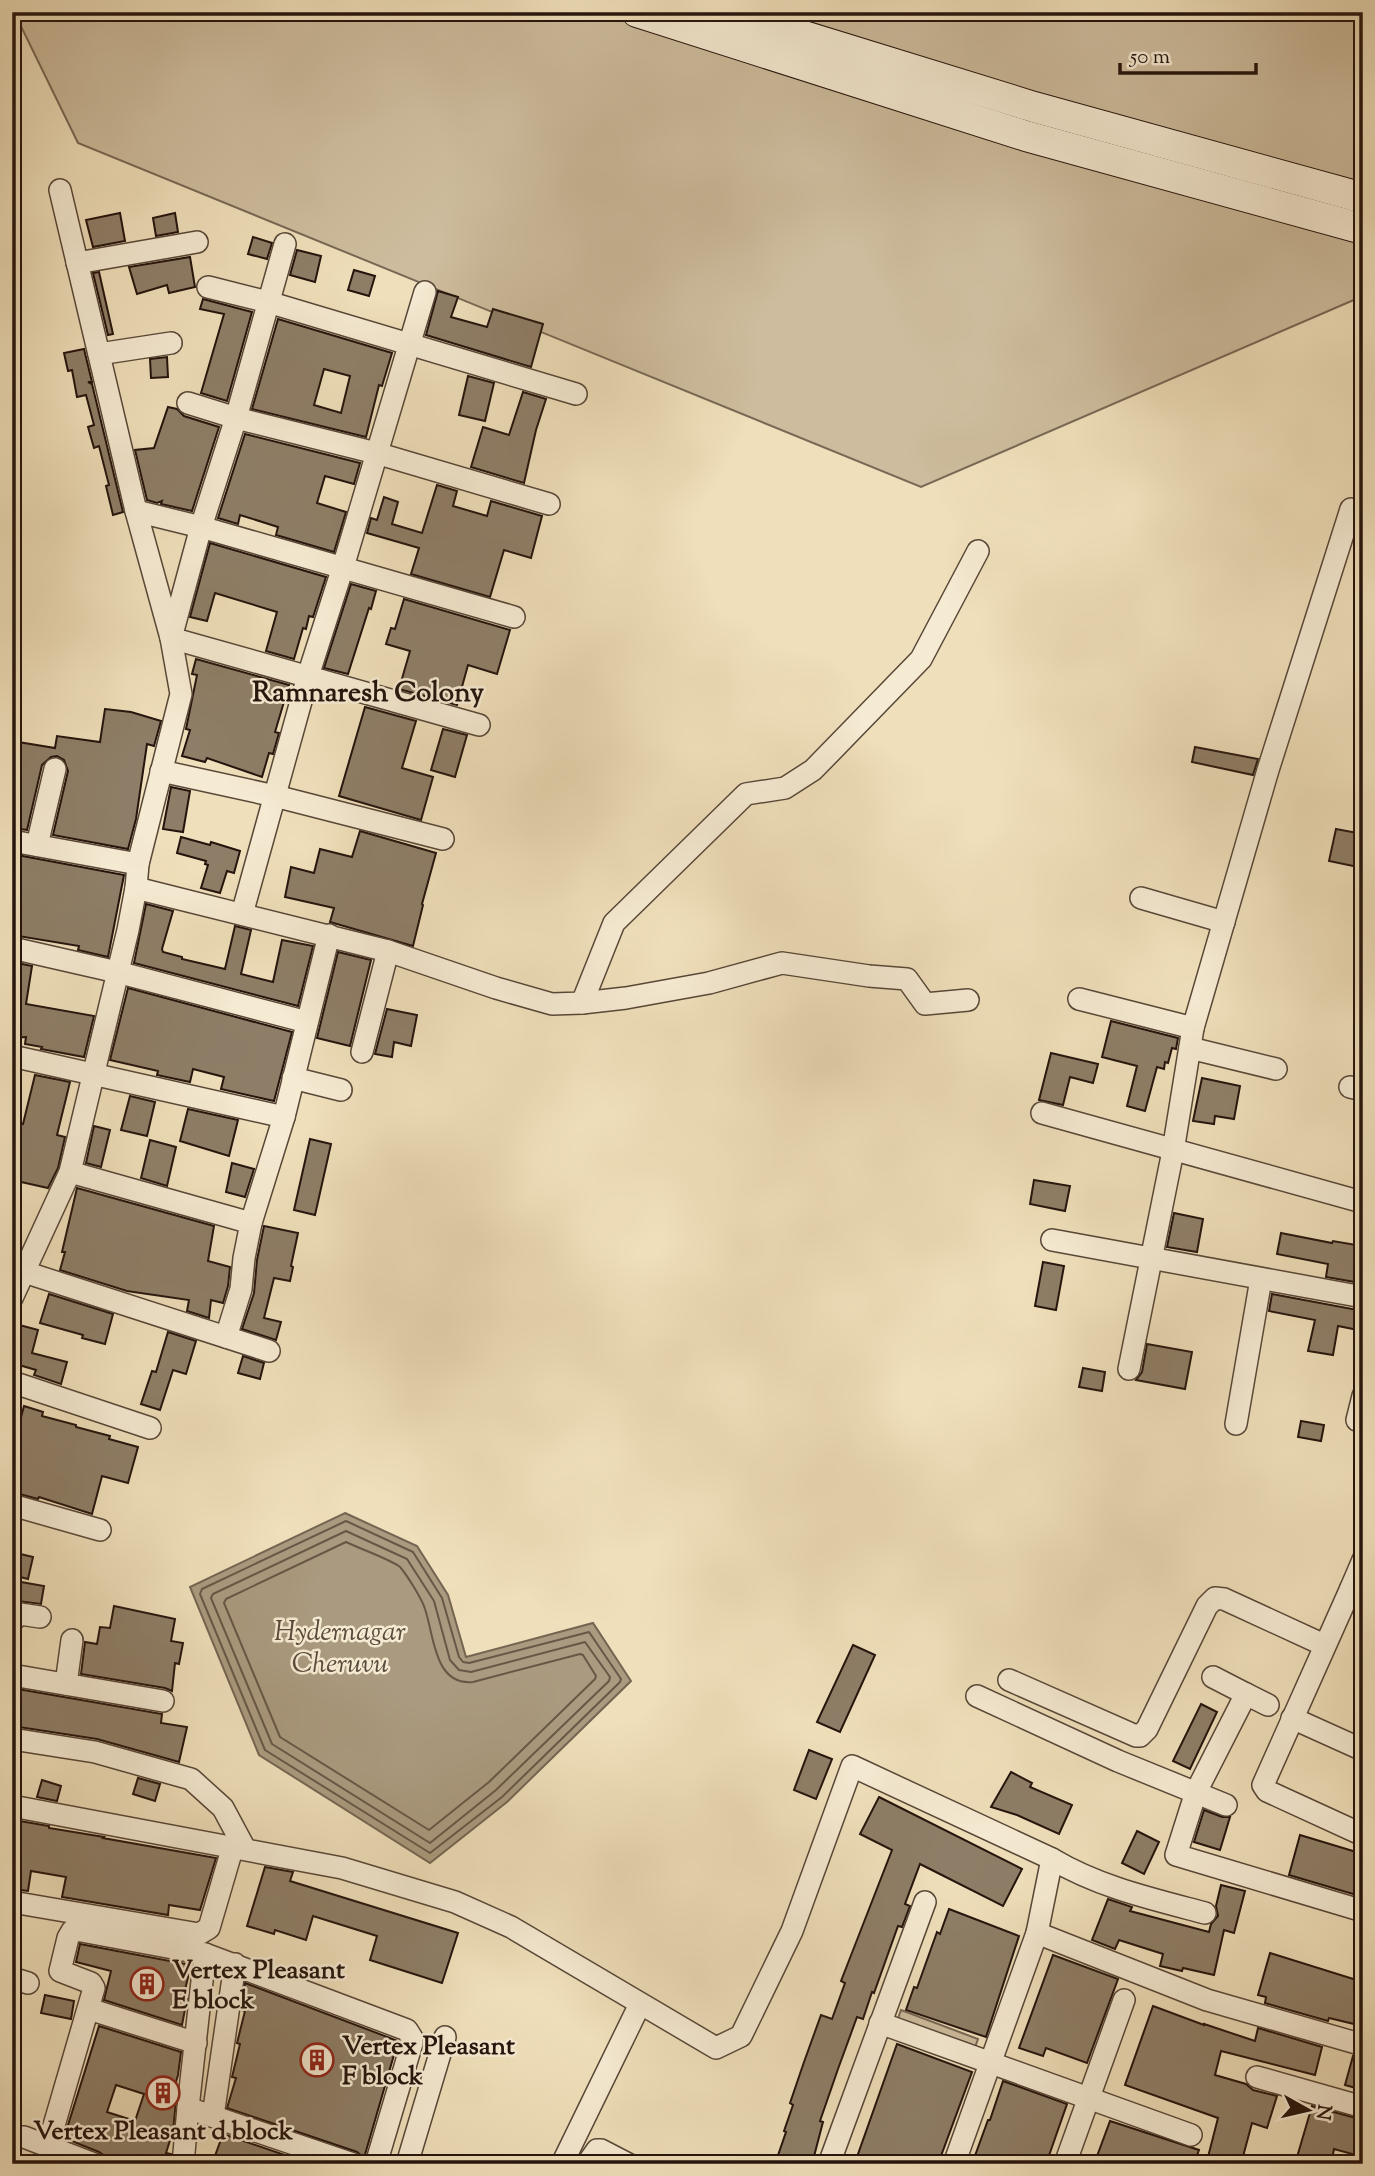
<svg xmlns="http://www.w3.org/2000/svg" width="1375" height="2176" viewBox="0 0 1375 2176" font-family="'Sorts Mill Goudy',serif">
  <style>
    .green { fill: #cdbc9d; stroke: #796855; stroke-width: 2 }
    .water { fill: #aa9a7f; stroke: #756451; stroke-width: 2 }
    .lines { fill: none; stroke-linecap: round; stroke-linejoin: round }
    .shore { stroke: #685746; stroke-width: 2 }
    .building { fill: #8e7e67; stroke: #25140d; stroke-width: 2; fill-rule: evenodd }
    .minor-casing { stroke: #584738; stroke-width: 24 }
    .secondary-casing { stroke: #25140d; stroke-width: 32 }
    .minor { stroke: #f5ead2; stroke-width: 21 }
    .secondary { stroke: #f5ead2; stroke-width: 30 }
    .labels { text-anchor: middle; stroke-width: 5; stroke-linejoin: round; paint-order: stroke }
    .poi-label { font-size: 26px; font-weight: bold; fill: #25140d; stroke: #f5ead2; text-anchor: start }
    .neighbourhood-label { font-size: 28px; font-weight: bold; fill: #25140d; stroke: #f5ead2 }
    .water-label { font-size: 28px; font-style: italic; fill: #5a4a3b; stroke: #f5ead2 }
  </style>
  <rect width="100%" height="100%" fill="#efdfba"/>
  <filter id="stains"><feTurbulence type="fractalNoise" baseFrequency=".00286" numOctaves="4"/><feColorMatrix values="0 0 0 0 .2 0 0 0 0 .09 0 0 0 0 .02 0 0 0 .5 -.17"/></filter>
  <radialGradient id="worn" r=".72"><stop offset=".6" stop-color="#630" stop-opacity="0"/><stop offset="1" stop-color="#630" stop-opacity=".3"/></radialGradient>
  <g class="green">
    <polygon points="14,12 1363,12 1363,296 921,487 78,143"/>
    <polygon points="901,2010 978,2039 968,2066 891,2038"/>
  </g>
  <polygon class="water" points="345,1513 417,1546 448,1595 466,1657 593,1623 631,1681 507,1802 430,1863 259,1755 190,1587"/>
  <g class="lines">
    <g class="shore">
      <polygon points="346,1521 413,1552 442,1598 459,1657 463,1662 469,1663 589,1632 621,1679 620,1682 502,1797 430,1853 265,1750 200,1594 202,1589"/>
      <polygon points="346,1531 407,1559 434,1601 450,1660 459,1670 471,1672 585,1642 610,1677 609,1681 496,1790 430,1843 272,1744 211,1598 213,1594"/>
      <path d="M346,1542C358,1548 392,1560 400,1567C407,1575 422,1599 425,1609C434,1635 434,1686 473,1682L580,1654L583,1655L596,1676L595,1679L489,1782L429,1830L280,1737L224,1603L226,1599Z"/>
    </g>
  </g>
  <g class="building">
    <polygon points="120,213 125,241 93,247 86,220"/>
    <polygon points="175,213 178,232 156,236 153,218"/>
    <polygon points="253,237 272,243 267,259 248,254"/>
    <polygon points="297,250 321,256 315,282 290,275"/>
    <polygon points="190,257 195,287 169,293 167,285 137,294 129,267"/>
    <polygon points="354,270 375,276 369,296 348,290"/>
    <polygon points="99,272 113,334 108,335 93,273"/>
    <polygon points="438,291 458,297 451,317 487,327 493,309 543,324 531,367 426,335"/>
    <polygon points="203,299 252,312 227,401 201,393 224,314 200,309"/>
    <path d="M278,319L392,353L382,386L379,385L366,437L252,409ZM324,369L350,376L341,413L314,405Z"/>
    <polygon points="84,349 92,382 88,382 92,384 123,512 113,515 106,486 109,485 99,446 94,448 88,427 94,425 86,395 77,397 72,370 68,371 64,353"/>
    <polygon points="167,357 168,377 151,378 150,359"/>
    <polygon points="468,376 494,383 485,421 459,415"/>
    <polygon points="523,392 546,399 536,430 524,483 471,467 483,427 509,435"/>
    <polygon points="168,407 177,409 184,416 219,427 192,511 161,504 162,501 157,503 147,500 135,450 154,448"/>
    <polygon points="245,434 360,463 354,484 325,476 317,503 346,512 334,552 276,535 278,527 240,515 238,524 218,518"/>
    <polygon points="437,485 457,491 453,506 487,516 491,501 542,516 531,558 504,550 490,597 411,574 419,548 367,533 371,518 377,520 384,497 398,502 392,524 422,533"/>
    <polygon points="210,543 326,577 313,617 309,616 306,629 303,628 294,659 266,651 277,612 215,593 207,621 190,617"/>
    <polygon points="351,584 376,591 371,609 369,608 348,674 324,668"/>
    <polygon points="404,599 510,630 497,674 468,665 457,705 399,689 410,651 386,644 391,628 395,629"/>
    <polygon points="196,659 289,685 275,732 279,733 273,754 269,753 262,777 207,758 205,762 182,756 190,730 186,729 197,675 192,674"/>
    <polygon points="365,707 416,721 402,768 433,777 421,820 339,796"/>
    <polygon points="105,709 131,712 161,721 154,746 147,744 136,819 128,849 53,835 68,771 64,760 57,756 51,757 42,765 27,830 12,828 12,741 55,748 57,736 100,742"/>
    <polygon points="443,729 467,735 455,777 431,770"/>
    <polygon points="1195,747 1258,759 1253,775 1192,762"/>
    <polygon points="171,787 190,791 183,832 163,829"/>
    <polygon points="1336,829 1363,834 1363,868 1329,861"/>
    <polygon points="360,831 436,853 422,904 423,905 413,946 330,922 334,908 285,897 291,867 314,873 320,849 352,857"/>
    <polygon points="181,837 210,845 211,842 240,851 234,873 227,871 220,893 201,888 208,865 205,864 206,861 177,853"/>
    <polygon points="12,854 124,875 108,957 78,950 79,946 12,935 12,899 17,866 12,865"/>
    <polygon points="146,904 173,911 162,949 163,952 182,957 182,959 225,969 235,926 251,930 241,974 273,982 282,940 313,946 298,1006 134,963"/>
    <polygon points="338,952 371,960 350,1046 317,1038"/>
    <polygon points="12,962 32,966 26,1004 94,1016 84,1057 41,1049 42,1047 25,1044 26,1037 12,1038"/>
    <polygon points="128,988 292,1032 274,1101 221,1089 224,1077 193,1069 190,1082 157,1075 158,1071 110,1060"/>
    <polygon points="387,1009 417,1015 411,1046 394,1042 392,1057 375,1054"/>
    <polygon points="1111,1021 1178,1038 1176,1049 1172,1048 1168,1063 1165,1062 1164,1069 1157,1067 1145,1111 1127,1106 1137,1066 1102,1057"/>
    <polygon points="1051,1053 1098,1064 1093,1083 1070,1077 1063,1105 1039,1100"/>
    <polygon points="35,1075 70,1082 57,1135 65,1137 58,1168 48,1188 12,1180 12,1121 23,1124"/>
    <polygon points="1202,1078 1240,1086 1234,1119 1215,1116 1214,1124 1193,1121"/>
    <polygon points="130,1096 155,1102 147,1136 121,1130"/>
    <polygon points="188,1109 238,1120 229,1156 180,1141"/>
    <polygon points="94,1126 110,1130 101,1167 86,1163"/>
    <polygon points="310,1139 331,1144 315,1215 294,1210"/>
    <polygon points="150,1140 176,1147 167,1186 141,1178"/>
    <polygon points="232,1163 254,1169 245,1197 226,1192"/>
    <polygon points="1034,1180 1070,1186 1065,1211 1030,1204"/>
    <polygon points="77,1188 214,1226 208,1261 230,1267 228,1286 223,1303 211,1300 209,1318 187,1311 189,1300 127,1291 60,1270 65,1252 62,1252"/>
    <polygon points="1174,1213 1203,1219 1197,1252 1167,1247"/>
    <polygon points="264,1226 298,1233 291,1266 293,1267 290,1281 274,1278 264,1318 281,1322 276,1340 242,1329 254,1293 257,1260"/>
    <polygon points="1281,1233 1332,1243 1333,1241 1362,1246 1355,1282 1326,1277 1328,1264 1277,1254"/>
    <polygon points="1043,1262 1064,1266 1056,1310 1035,1306"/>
    <polygon points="49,1294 113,1314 105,1344 82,1338 83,1335 40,1323"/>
    <polygon points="1272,1294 1363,1311 1363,1331 1338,1326 1333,1355 1308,1351 1315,1320 1269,1311"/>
    <polygon points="12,1323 38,1330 32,1353 67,1362 61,1384 34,1375 36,1370 12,1363"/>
    <polygon points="168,1332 196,1341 186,1374 173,1370 160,1410 141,1404 152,1371 156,1372"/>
    <polygon points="1147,1344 1192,1352 1185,1389 1136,1380 1142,1372"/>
    <polygon points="243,1356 264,1363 260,1379 238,1373"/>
    <polygon points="1083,1368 1105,1372 1102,1391 1079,1387"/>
    <polygon points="24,1406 43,1412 42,1416 76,1425 76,1427 110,1436 109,1439 138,1447 128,1483 102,1476 92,1514 39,1497 38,1499 12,1492 12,1451"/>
    <polygon points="1301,1421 1324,1425 1321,1441 1298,1437"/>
    <polygon points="12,1552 33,1557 28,1579 12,1575"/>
    <polygon points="21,1582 44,1586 41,1604 17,1601"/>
    <polygon points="114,1606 175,1619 171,1641 183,1643 179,1664 175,1663 172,1691 165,1688 81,1674 85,1642 97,1644 100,1627 110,1628"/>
    <polygon points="853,1645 875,1655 840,1732 817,1722"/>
    <polygon points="12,1688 162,1714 161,1723 187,1727 179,1762 97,1739 12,1726"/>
    <polygon points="1201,1704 1217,1712 1190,1769 1173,1761"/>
    <polygon points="809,1750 832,1759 816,1799 794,1790"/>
    <polygon points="1011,1772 1032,1783 1030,1787 1072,1805 1059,1834 1017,1815 991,1807"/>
    <polygon points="138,1778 160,1784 155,1801 133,1794"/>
    <polygon points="42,1780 61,1786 57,1801 37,1797"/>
    <polygon points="879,1797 1022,1869 1003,1906 920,1864 905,1904 910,1906 902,1927 898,1926 874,1993 872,1992 863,2019 857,2017 838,2069 820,2121 823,2122 812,2164 775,2164 786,2132 784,2131 793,2105 790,2103 804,2062 821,2015 832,2019 845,1983 841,1981 848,1963 892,1850 860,1834"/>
    <polygon points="1204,1810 1222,1817 1230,1817 1220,1850 1194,1842"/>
    <polygon points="14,1820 49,1826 49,1828 104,1837 103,1838 216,1858 200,1910 169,1905 168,1915 62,1897 66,1877 31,1871 28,1891 12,1889"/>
    <polygon points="1137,1831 1159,1842 1144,1874 1122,1863"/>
    <polygon points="1300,1835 1363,1854 1363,1897 1289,1875"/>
    <polygon points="265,1867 293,1872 290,1881 458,1933 442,1983 370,1960 377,1936 313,1916 306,1940 275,1930 274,1934 247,1926"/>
    <polygon points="1221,1885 1245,1891 1234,1933 1224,1930 1214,1975 1183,1968 1182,1971 1160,1966 1163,1954 1119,1940 1115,1949 1092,1940 1108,1899 1132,1907 1130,1911 1209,1932 1211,1924 1218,1916 1216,1906"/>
    <polygon points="949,1909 1019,1936 986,2037 906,2010 914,1987 917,1988 937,1932 940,1934"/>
    <polygon points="80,1944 191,1965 183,1998 187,1999 182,2025 104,2000 111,1971 76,1962"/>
    <polygon points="1270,1953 1363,1982 1363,1991 1354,2024 1329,2018 1328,2021 1265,2003 1266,1997 1258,1995"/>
    <polygon points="1053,1955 1118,1979 1087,2063 1046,2048 1043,2056 1019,2048"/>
    <polygon points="245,1983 398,2041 364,2158 357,2152 227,2108 236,2078 232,2077 240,2044 237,2043 245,2011 242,2010"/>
    <polygon points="45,1995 74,2001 71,2019 41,2013"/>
    <polygon points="1153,2006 1204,2025 1204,2024 1255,2041 1258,2028 1322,2047 1315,2075 1221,2051 1215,2075 1246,2084 1253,2090 1277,2096 1267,2128 1252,2123 1241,2164 1234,2164 1208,2157 1218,2118 1125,2085"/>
    <path d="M99,2026L181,2052L178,2075L174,2089L177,2090L173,2131L166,2153L171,2154L170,2164H107L105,2156L99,2152L64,2138ZM116,2085L144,2094L135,2121L107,2112Z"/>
    <polygon points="897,2044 972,2072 938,2164 876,2164 857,2157"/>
    <polygon points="1353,2056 1363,2058 1363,2090 1345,2085"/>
    <polygon points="1003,2081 1067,2104 1046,2164 972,2164 988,2120 990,2120"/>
    <polygon points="1312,2106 1363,2120 1363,2157 1334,2149 1331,2164 1295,2164"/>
    <polygon points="1110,2121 1199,2150 1194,2164 1109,2164 1096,2159"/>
    <polygon points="223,2134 311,2164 212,2164"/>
  </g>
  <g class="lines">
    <defs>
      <g id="minor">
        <polyline points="285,244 236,418 201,527 171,638 479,725"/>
        <polyline points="77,263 197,242"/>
        <polyline points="208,287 268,302 576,394"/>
        <polyline points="99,354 171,343"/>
        <polyline points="188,403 236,418 376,453 549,504"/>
        <polyline points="136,511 201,527 514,617"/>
        <polyline points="161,771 275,796 443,839"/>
        <polyline points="12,841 138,864"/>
        <polyline points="37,845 55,769"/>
        <polyline points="136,888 388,951 496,988 552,1004 582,1003 614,923 746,794 785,788 813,770 921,659 978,551"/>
        <polyline points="1141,898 1224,922"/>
        <polyline points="242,914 308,676 343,567 425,292"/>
        <polyline points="12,948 117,972 307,1022"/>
        <polyline points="1079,999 1193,1028"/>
        <polyline points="582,1003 626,998 709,983 782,963 869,976 907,979 925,1004 968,1000"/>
        <polyline points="1190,1048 1276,1069"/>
        <polyline points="362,1052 388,951"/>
        <polyline points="12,1056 284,1117"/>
        <polyline points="293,1078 341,1090"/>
        <polyline points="1350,1087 1363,1090"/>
        <polyline points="1042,1113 1362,1202"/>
        <polyline points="70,1172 251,1223"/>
        <polyline points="1052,1240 1363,1297"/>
        <polyline points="12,1268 269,1351"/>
        <polyline points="12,1298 70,1172 128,930 136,888 138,864 181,694 171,638 136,511 60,190"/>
        <polyline points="226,1337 241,1289 244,1258 251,1223 284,1117 329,935"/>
        <polyline points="1129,1369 1173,1151 1193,1028 1268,770 1351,509 1363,511"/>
        <polyline points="12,1382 150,1428"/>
        <polyline points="1357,1420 1363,1396"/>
        <polyline points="1236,1424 1261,1279"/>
        <polyline points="12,1505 100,1530"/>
        <polyline points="1351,1588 1363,1560"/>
        <polyline points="1363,1593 1351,1588 1263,1785 1267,1791 1363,1835"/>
        <polyline points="12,1621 20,1614 40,1617"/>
        <polyline points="12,1675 163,1701"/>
        <polyline points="1213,1677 1246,1694 1196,1792 1176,1855 1363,1911"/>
        <polyline points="1009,1680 1136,1736 1140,1736 1147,1729 1207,1606 1215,1598 1224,1599 1324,1645"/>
        <polyline points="66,1684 72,1640"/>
        <polyline points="1246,1694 1268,1705"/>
        <polyline points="977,1696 1118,1761 1226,1805"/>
        <polyline points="1292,1718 1363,1750"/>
        <polyline points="12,1739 95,1752 191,1779 223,1808 245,1849"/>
        <path d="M12,1806L342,1868L455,1902L511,1927L716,2048L741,2036L792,1931L852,1766L1052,1859C1099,1887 1152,1899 1205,1913"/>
        <polyline points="12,1902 199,1934 209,1928 233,1846"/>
        <polyline points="1037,1933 1207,2000 1363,2045"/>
        <polyline points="12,1978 28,1983"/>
        <polyline points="89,2009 196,2043"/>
        <polyline points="880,2023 1191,2135"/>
        <polyline points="1257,2077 1363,2107"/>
        <polyline points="188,2108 205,1954"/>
        <polyline points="213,2116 235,1964"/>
        <polyline points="12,2139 19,2137 24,2137 94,2164"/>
        <polyline points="48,2146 94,1988 91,1983 60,1971 68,1938 72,1931 76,1930 205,1954 407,2030 412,2038 412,2043 376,2164"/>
        <polyline points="183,2164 188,2108 353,2164"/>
        <polyline points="407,2164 445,2037"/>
        <polyline points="562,2164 640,2004"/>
        <polyline points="587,2164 597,2150 601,2150 628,2164"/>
        <polyline points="829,2164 925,1902"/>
        <polyline points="954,2164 1037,1933 1052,1859"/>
        <polyline points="1065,2164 1124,2000"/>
      </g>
      <g id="secondary">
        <polyline points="637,12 1026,136 1363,229"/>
        <polyline points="726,12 1034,107 1363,198"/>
      </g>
    </defs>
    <use href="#minor" class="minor-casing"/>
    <use href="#secondary" class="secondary-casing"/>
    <use href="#minor" class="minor"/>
    <use href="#secondary" class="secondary"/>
  </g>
  <defs>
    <symbol id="building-ring" viewBox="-11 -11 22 22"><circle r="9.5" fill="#f5ead2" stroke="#8f2418" stroke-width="1.5"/><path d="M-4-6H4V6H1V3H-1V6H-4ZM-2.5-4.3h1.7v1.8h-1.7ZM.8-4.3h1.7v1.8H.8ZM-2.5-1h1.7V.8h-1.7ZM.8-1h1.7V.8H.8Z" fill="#8f2418"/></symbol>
  </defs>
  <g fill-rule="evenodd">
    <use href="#building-ring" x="128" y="1965" width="38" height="38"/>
    <use href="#building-ring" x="298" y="2041" width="38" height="38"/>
    <use href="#building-ring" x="144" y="2074" width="38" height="38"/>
  </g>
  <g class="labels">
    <g class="poi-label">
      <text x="172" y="1978">Vertex Pleasant<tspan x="172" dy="30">E block</tspan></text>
      <text x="342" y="2054">Vertex Pleasant<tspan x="342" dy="30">F block</tspan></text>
      <text x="163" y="2139" text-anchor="middle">Vertex Pleasant d block</text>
    </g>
    <g class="neighbourhood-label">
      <text x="368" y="701">Ramnaresh Colony</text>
    </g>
    <g class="water-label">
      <text x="340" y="1640">Hydernagar<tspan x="340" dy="32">Cheruvu</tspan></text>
    </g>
  </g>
  <rect width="1375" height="2176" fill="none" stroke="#efdfba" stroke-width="42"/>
  <rect x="14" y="14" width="1347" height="2148" fill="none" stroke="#25140d" stroke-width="3.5"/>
  <rect x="21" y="21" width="1333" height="2134" fill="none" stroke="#25140d" stroke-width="2"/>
  <g transform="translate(1308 2110) rotate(98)" stroke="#f5ead2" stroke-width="5" paint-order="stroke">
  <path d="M0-5L12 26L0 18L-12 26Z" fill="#25140d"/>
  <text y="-10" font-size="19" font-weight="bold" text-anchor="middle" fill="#25140d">N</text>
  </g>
  <path d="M1120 63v10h136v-10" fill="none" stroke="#25140d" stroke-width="3.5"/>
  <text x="1130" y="63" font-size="21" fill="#25140d" stroke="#f5ead2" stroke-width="5" paint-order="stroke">50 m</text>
  <rect width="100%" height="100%" filter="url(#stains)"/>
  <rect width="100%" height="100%" fill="url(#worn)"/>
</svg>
